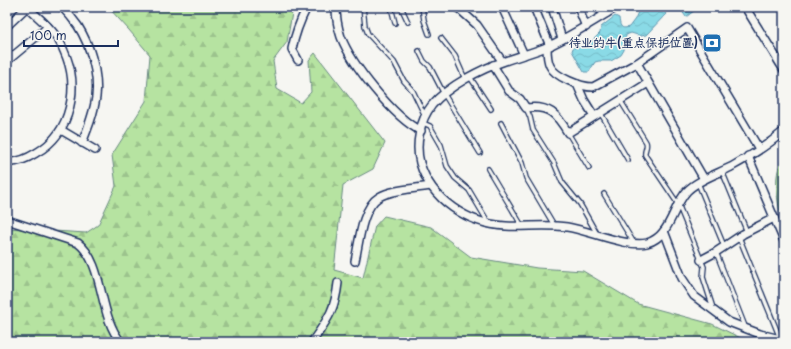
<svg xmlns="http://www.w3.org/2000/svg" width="791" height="349" viewBox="0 0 791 349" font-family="'Playpen Sans','LXGW WenKai TC',sans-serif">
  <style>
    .forest { fill: url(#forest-firs); stroke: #688980 }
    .water { fill: url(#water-waves); stroke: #5e96b0 }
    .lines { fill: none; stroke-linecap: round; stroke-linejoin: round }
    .lane-casing { stroke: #1b2f5e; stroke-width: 6 }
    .street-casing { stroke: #1b2f5e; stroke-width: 10 }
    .lane { stroke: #f6f6f2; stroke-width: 3.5 }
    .street { stroke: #f6f6f2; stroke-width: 7 }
    .labels { text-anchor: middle; stroke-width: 3; stroke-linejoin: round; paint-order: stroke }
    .poi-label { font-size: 12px; font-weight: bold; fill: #1b2f5e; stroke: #f6f6f2; text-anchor: end }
  </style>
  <defs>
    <pattern id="forest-firs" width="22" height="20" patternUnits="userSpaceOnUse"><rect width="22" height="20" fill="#b6e3a1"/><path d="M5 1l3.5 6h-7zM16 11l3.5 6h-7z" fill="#9cc38d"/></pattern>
    <pattern id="water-waves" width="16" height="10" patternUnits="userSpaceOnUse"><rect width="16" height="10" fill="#8adae6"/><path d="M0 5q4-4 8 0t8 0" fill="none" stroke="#76bbc8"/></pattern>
  </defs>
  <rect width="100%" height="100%" fill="#f6f6f2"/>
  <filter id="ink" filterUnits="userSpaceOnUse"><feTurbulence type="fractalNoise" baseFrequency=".025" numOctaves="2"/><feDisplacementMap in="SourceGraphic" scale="8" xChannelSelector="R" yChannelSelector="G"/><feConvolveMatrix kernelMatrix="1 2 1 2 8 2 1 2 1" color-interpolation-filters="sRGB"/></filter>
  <g filter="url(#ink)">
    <g class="forest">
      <polygon points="108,7 293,7 287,42 273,61 277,89 301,103 311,92 309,60 315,53 385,143 373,169 343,185 334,270 363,278 375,226 384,216 431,227 471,257 537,268 583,271 638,304 712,324 749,342 7,342 7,228 86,233 98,225 116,186 112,155 146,101 150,55 129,30"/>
      <path d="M784,158V228C779,209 770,175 784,158Z"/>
    </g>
    <g class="water">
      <path d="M640,7H661L666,14L646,35L641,36L631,33L626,35L624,50L621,55L611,61H599L595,62L589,72H584L572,51L573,48L585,45L592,41L600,33L601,27L615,16L619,18C620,25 620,30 629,27L635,19Z"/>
      <polygon points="679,7 699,7 686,17"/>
    </g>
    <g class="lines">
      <defs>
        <g id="lane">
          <polyline points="363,7 365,26 368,34 394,62 404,81 413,91 425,116"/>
          <polyline points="391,7 395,23"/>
          <polyline points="401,7 408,22"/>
          <polyline points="422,7 424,20 429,34"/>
          <polyline points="441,38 455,56 465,79"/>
          <polyline points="419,51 424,61 430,67 444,94 480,153"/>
          <polyline points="470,77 491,109"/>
          <path d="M620,100L646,142C648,147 644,150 645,155L678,204L704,267L703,277L713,308"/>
          <polyline points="526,108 530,117 533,130 554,163 562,182 580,204 597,234"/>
          <polyline points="600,112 628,160"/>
          <polyline points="423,123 430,126 441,145 447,166 455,178 469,190 488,222"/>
          <polyline points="501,123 522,163 526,178 554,225"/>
          <polyline points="568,133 589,168"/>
          <polyline points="488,169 522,226"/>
          <polyline points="722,171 747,232"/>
          <polyline points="698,183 724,246"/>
          <polyline points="604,194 634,243"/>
          <polyline points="739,237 780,338"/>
          <polyline points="716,252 746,329"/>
        </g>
        <g id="street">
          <path d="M62,7C68,13 73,19 78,26C90,45 99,74 96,97C94,113 88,128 82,143"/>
          <path d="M336,7C336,17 338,28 341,37C352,65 394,118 421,131"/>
          <polyline points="457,7 477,25 502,61"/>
          <polyline points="502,7 524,55"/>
          <polyline points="534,7 550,46"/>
          <polyline points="552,7 562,39"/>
          <polyline points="578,7 586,27"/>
          <polyline points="595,7 607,13"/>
          <path d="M617,7C594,21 573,35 549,46C535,52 519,56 505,61C481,69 448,86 432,105C420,120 415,144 420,163C431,200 468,224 506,226C526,227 546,224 567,227C588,230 628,248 647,243C671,236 672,207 687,191C698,180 717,174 731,167C749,157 768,145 784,131"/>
          <polyline points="745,7 784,70"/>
          <path d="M7,26L27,7C41,20 57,32 64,51C80,86 72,133 36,153C28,158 17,163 7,162"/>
          <path d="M547,47C547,53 547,60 550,66C555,77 581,87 593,87L637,63"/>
          <path d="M298,60L292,49C295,34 300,21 307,7"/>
          <polyline points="7,61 48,27"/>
          <path d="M493,65L509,91L520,99L526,108C549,105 557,114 568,133L648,83"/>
          <polyline points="577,84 584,100 594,116"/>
          <polyline points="61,130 95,150"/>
          <polyline points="748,156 784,241"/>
          <polyline points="704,179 637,63 687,28 759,149"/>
          <path d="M7,220L78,243C105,264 98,316 121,342"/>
          <polyline points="664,231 682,278 694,296 729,322 760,334 784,340"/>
          <polyline points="701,260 716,252 743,234 774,218"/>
          <path d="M355,261C359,243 362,207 379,197C392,189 415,189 430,186"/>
          <path d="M312,342C327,320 335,311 338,283"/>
        </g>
      </defs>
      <use href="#lane" class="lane-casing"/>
      <use href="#street" class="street-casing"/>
      <use href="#lane" class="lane"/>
      <use href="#street" class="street"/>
    </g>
  </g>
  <defs>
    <symbol id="bank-square" viewBox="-11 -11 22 22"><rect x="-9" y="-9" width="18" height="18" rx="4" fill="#1f6fb2" stroke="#f6f6f2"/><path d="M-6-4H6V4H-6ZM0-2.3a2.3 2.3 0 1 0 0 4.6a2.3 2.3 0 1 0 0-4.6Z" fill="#fff"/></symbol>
  </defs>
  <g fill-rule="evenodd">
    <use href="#bank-square" x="701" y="32" width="22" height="22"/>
  </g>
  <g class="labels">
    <g class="poi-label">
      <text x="698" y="47">待业的牛(重点保护位置)</text>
    </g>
  </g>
  <rect width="791" height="349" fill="none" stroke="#f6f6f2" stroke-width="24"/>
  <rect x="12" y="12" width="767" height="325" fill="none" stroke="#1b2f5e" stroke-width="1.5" filter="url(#ink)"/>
  <path d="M24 40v6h94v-6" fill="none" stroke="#1b2f5e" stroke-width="2"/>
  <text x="30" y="40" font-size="12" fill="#1b2f5e" stroke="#f6f6f2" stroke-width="3" paint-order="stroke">100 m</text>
</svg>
